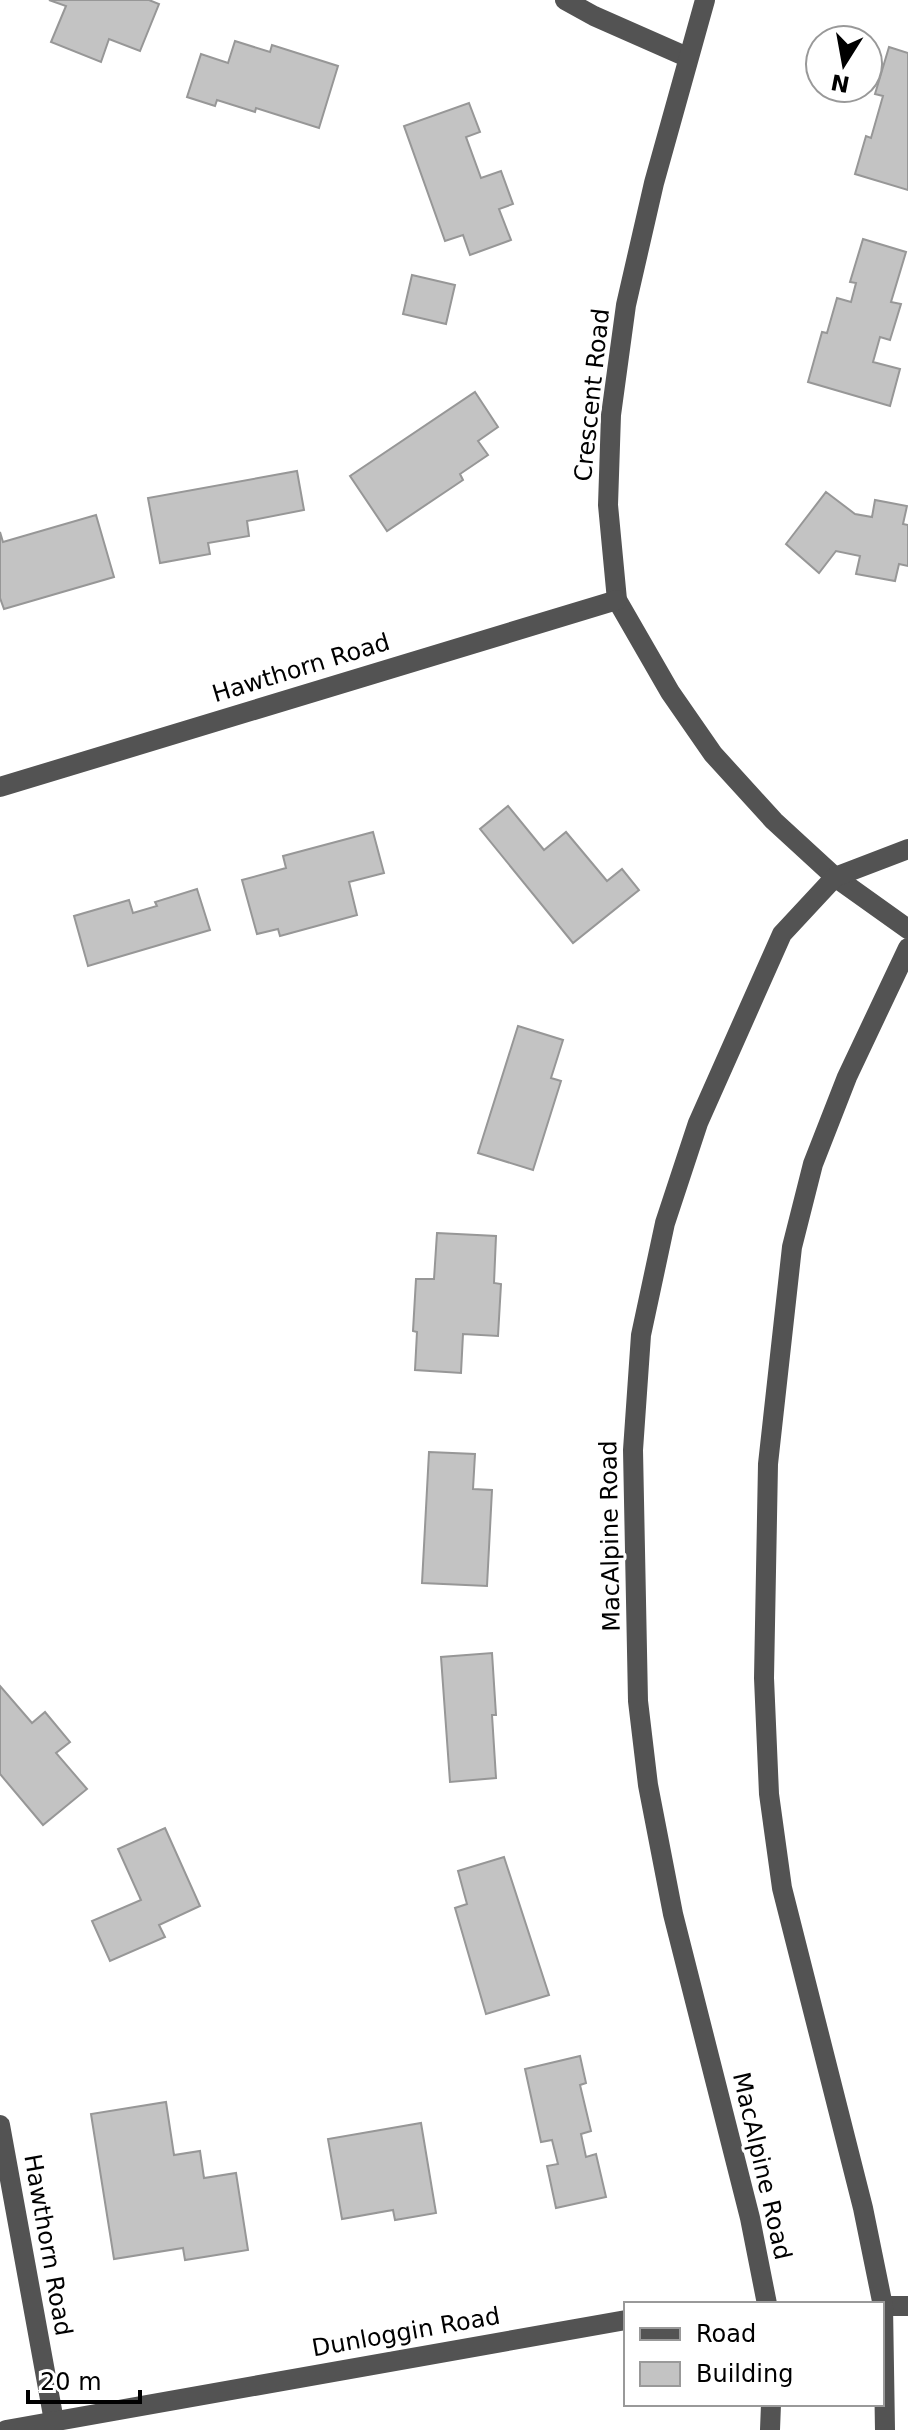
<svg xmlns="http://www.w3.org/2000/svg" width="908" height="2430" viewBox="0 0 908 2430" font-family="'DejaVu Sans',sans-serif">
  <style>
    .building { fill: #c3c3c3; stroke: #979797; stroke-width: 2 }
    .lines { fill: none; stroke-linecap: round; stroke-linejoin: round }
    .minor { stroke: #535353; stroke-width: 20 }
    .labels { text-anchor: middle; stroke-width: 6; stroke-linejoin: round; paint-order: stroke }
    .street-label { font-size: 24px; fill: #000; stroke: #fff }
  </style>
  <rect width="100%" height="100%" fill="#fff"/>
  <g class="building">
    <polygon points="49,0 149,0 159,4 140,51 109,39 101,62 51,42 66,6"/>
    <polygon points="235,41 270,52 272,45 338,66 319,128 256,108 255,112 217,100 215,106 187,97 201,54 228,63"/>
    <polygon points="889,47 908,53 908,190 855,174 866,136 871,138 883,96 875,94"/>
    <polygon points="469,103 480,132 466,137 481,178 501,171 513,204 499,209 511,240 470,255 463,235 445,241 404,126"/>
    <polygon points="863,239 906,252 891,302 901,304 890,340 880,337 873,362 900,369 890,406 808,382 822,332 827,333 837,298 851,302 856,283 850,282"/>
    <polygon points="412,275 455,285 446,324 403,314"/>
    <polygon points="475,392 498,427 478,441 488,455 460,474 463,480 387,531 350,476"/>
    <polygon points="297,471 304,510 247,521 249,536 208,543 210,554 160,563 148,498"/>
    <polygon points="826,492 855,514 872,517 875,500 907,506 903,524 908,525 908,566 899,564 895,581 856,574 860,556 836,551 819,573 786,544"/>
    <polygon points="96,515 114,577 4,609 0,598 0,532 3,542"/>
    <polygon points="508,806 544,850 566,832 607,881 622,869 639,890 573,943 480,829"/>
    <polygon points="373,832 384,873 349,882 357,915 280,936 278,929 257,934 242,880 286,868 283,856"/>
    <polygon points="197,889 210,930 88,966 74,916 129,900 133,913 157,906 155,902"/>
    <polygon points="518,1026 563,1040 551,1078 561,1081 533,1170 478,1153"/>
    <polygon points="437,1233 496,1236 494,1283 501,1284 498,1336 463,1334 461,1373 415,1370 417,1332 413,1331 416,1279 434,1279"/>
    <polygon points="429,1452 475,1454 473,1489 492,1490 487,1586 422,1583"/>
    <polygon points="492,1653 496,1715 492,1715 496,1778 450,1782 441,1657"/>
    <polygon points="0,1686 32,1723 45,1712 70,1742 56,1753 87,1789 43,1825 0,1774"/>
    <polygon points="165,1828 200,1906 159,1925 165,1937 110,1961 92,1921 141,1900 118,1849"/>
    <polygon points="504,1857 549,1995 486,2014 455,1908 467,1904 458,1871"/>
    <polygon points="580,2056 586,2083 580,2085 591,2131 581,2134 586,2157 596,2154 606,2197 556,2208 547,2166 558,2164 552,2140 541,2142 525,2069"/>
    <polygon points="166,2102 174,2155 200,2151 204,2178 236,2173 248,2250 185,2260 183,2248 114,2259 91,2114"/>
    <polygon points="421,2123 436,2213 395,2220 393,2210 342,2219 328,2139"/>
  </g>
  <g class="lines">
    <g class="minor">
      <polyline points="565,0 594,16 687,57"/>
      <polyline points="705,0 654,183 626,305 611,415 608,505 617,600 670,692 713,754 774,821 835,877 908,929"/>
      <polyline points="0,787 617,600"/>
      <polyline points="0,2125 54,2421"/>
      <polyline points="767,2304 750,2218 673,1914 648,1785 638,1701 633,1450 641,1335 665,1223 698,1123 782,934 835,877 908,849"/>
      <polyline points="882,2306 908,2306"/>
      <polyline points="6,2430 626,2320"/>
      <polyline points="770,2430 771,2404"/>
      <polyline points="885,2430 883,2306 863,2208 782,1888 769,1794 764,1678 768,1464 792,1247 813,1164 847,1077 908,948"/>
    </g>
  </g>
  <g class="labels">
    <g class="street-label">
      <text transform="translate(592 395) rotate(-84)" y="8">Crescent Road</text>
      <text transform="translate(301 668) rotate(-17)" y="8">Hawthorn Road</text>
      <text transform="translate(610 1536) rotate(-91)" y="8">MacAlpine Road</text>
      <text transform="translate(762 2166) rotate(77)" y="8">MacAlpine Road</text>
      <text transform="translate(48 2245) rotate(80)" y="8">Hawthorn Road</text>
      <text transform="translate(406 2332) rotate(-10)" y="8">Dunloggin Road</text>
    </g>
  </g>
  <rect x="624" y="2302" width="260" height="104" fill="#ffffff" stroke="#999999" stroke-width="2"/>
  <rect x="640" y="2328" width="40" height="12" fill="#535353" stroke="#999999" stroke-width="2"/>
  <text x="696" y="2342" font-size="24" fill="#000000">Road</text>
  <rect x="640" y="2362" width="40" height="24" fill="#c3c3c3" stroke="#999999" stroke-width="2"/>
  <text x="696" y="2382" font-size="24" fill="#000000">Building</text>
  <g transform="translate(844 64) rotate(191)"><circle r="38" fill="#ffffff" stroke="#999999" stroke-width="2"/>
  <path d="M0-6L14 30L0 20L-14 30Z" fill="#000000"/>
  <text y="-12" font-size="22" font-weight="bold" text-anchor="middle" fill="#000000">N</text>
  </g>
  <path d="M28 2390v12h112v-12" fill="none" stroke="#000000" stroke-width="4"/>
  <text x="40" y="2390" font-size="24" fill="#000000" stroke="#ffffff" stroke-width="6" paint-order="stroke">20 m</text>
</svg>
